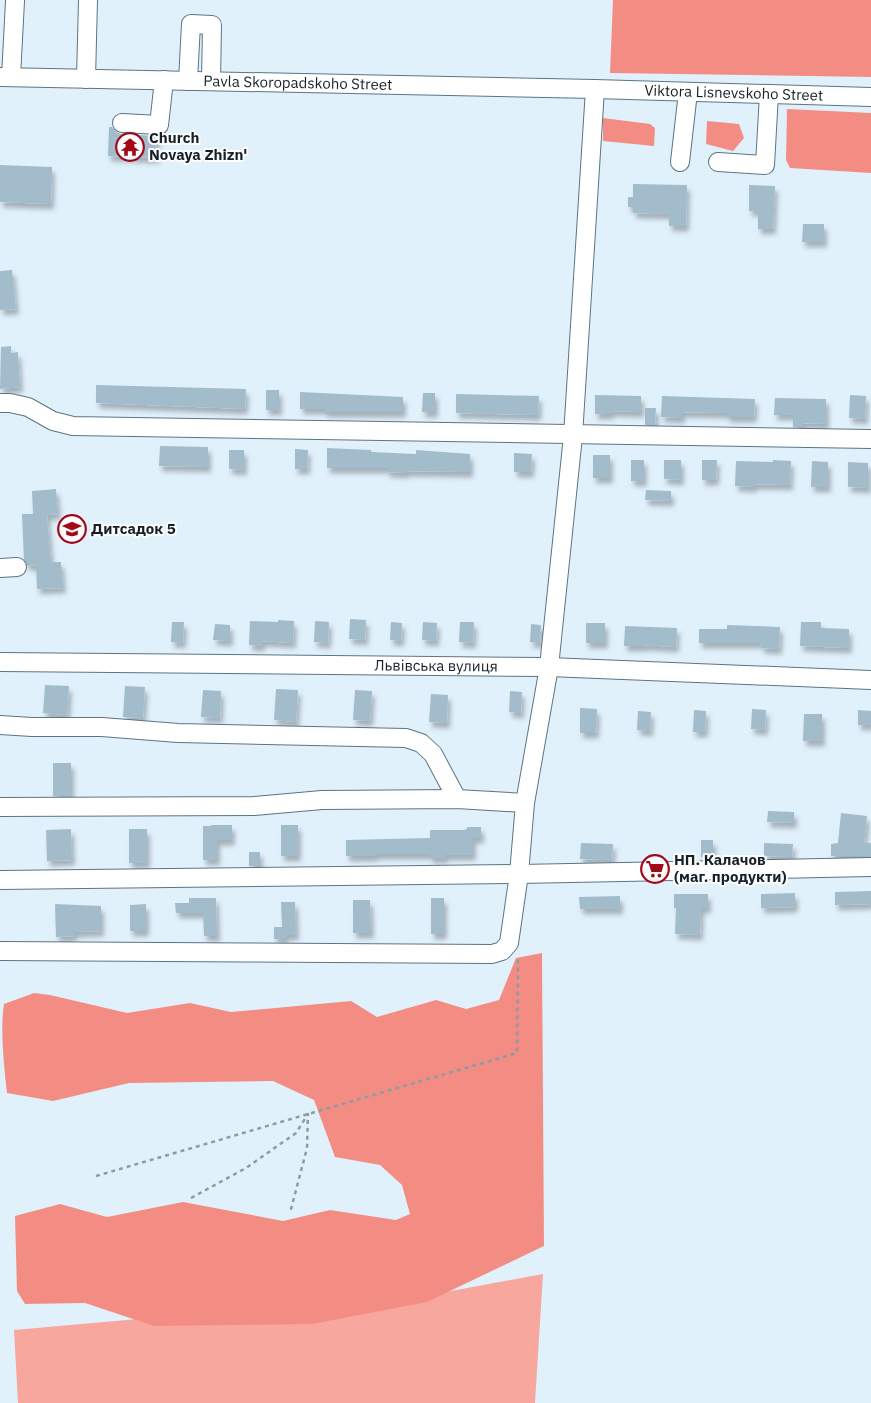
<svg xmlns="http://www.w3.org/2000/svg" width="871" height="1403" viewBox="0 0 871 1403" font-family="'IBM Plex Sans',sans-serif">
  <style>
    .green { fill: #f8a79f }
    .forest { fill: #f38d84 }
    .building { fill: #a2bccc; filter: url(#shadow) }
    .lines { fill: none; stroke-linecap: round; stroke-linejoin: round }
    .minor-casing { stroke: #5c7483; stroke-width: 20 }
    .path { stroke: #8e9ba4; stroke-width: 2.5; stroke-dasharray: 4 4; stroke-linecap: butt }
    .minor { stroke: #fff; stroke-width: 18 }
    .labels { text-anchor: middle; stroke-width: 4; stroke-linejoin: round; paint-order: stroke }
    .street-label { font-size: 15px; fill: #162026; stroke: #fcfcfc }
    .poi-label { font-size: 15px; font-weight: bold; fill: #162026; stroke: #fcfcfc; text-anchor: start }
  </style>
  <defs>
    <filter id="shadow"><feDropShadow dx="3" dy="5.5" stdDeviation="2.5" flood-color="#0004"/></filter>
  </defs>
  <rect width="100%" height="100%" fill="#e1f1fc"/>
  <polygon class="green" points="543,1274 535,1403 18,1403 14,1330 451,1291"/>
  <g class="forest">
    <polygon points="613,0 871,0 871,77 610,73"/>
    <polygon points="787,109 871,113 871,173 790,168 786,160"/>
    <polygon points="603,118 650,124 655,128 654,146 603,141"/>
    <polygon points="707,121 739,124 744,138 733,151 706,144"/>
    <path d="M542,953L544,1246L427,1302L312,1324L154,1326L85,1303L25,1304L17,1291L15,1216L60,1204L107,1217L183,1202L283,1221L330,1210L396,1220L410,1214L402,1185L380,1165L335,1157L314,1100L273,1081L129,1083L53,1101L7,1093C4,1066 0,1029 4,1004L34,993L50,995L127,1013L190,1003L231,1012L351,1001L377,1017L436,1000L466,1009L499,1000L516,958Z"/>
  </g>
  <g class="building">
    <polygon points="109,127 112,127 116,132 121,134 157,136 156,158 108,156"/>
    <polygon points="0,165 52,167 51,204 0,202"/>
    <polygon points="633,184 687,185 686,226 669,226 669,214 633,213 633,207 628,207 628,197 633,197"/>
    <polygon points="749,185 775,186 773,229 758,229 758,211 749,211"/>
    <polygon points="803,224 824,224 824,242 802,242"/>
    <polygon points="12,270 16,309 0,310 0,271"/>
    <polygon points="11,346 11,353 18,352 20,387 0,389 1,347"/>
    <polygon points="96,385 246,389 245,409 96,403"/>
    <rect x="266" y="390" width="13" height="20"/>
    <polygon points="300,392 403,397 403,412 324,412 324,409 300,409"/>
    <polygon points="423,393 435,393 435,412 422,412"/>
    <polygon points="456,394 539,396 538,415 456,413"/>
    <polygon points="595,395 641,396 641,412 611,411 611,414 595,414"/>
    <polygon points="850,395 866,396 865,419 849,418"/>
    <polygon points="662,396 755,399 754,417 727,417 727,413 682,412 682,418 661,417"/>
    <polygon points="775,398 826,399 826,424 802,423 802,427 793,427 793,415 774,415"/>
    <polygon points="645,408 656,408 655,425 645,425"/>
    <polygon points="160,446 208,447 208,467 159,466"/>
    <polygon points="327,448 371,450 371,452 416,454 416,450 470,454 470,472 406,471 406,473 387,472 387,468 327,468"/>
    <polygon points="295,449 308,450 307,469 295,469"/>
    <polygon points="229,450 244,450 244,470 229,469"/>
    <polygon points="514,453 532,454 531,472 514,472"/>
    <rect x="593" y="455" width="17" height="23"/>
    <rect x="631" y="460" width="13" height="21"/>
    <polygon points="664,460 681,460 681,480 664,479"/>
    <polygon points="702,460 717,460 716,480 702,480"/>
    <polygon points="773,460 791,461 790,485 754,484 754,487 735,486 736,461 773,462"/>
    <polygon points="812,461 828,462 828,487 811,487"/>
    <polygon points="848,462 868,463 868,488 848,487"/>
    <polygon points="56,489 58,514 47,515 51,562 61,562 63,588 37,589 36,565 28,566 24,560 22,514 33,514 32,491"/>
    <polygon points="646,490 671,491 671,501 645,500"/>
    <polygon points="350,619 366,620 365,640 349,639"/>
    <polygon points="278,620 294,621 293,643 262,641 262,646 249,645 250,621 278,622"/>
    <polygon points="315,621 329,622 328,643 314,642"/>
    <polygon points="172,622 184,622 183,643 171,642"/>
    <polygon points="391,622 402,623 401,641 390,640"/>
    <polygon points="423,622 437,623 436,641 422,640"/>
    <polygon points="460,622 474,622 473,643 459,642"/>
    <polygon points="801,622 821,622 821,628 849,629 849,648 800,646"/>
    <rect x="586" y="623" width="19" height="20"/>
    <polygon points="215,624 230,625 230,641 213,640"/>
    <polygon points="531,624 541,625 540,643 530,642"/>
    <polygon points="727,625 780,627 779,649 761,648 762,643 699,643 699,629 727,629"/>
    <polygon points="625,626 677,628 676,647 644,645 644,646 624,646"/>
    <polygon points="45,685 69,686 67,715 43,713"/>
    <polygon points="125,686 145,687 143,718 123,717"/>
    <polygon points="276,689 298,690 296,722 274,720"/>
    <polygon points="203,690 221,691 220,718 201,717"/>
    <polygon points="355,690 372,691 370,721 353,720"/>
    <polygon points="510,691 522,692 521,713 509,712"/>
    <polygon points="431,694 448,695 447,723 429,722"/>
    <polygon points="580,708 597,709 596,733 580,733"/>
    <polygon points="752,709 766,710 765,730 751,729"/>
    <polygon points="694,710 706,711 705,732 693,732"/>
    <polygon points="858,710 871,711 871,725 858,725"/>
    <polygon points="638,711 651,712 650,731 637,730"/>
    <polygon points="804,714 822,714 822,741 803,741"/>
    <rect x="53" y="763" width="18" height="33"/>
    <polygon points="768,811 794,812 794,823 767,822"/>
    <polygon points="841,813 867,816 864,843 871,843 871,856 831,856 831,844 838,843"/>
    <polygon points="211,825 232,825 232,840 217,840 217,860 203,860 203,826 211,826"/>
    <rect x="281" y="825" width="17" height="31"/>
    <polygon points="467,827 481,827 481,838 473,838 473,855 445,855 445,858 430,858 430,854 375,854 375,856 346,856 346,840 430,838 430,830 463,830 467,829"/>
    <polygon points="71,829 72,860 47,861 46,830"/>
    <rect x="129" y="829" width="18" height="34"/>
    <rect x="701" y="840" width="12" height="17"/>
    <polygon points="581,843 613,844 612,860 580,859"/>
    <polygon points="764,843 793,844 792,857 764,856"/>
    <rect x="249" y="852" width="11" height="14"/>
    <polygon points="871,891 871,904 835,905 835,892"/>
    <polygon points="795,893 795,907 761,908 761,894"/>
    <polygon points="674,894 708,894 708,908 701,908 700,935 675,934 676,908 674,908"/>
    <polygon points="620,896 620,909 580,909 579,897"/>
    <polygon points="189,898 216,898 217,936 204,936 203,913 176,913 175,903 189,903"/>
    <rect x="431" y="898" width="13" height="36"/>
    <polygon points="353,900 370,900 371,933 353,933"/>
    <polygon points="281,902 295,902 296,935 285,935 285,939 274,939 274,927 282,927"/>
    <polygon points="55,904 101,906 101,931 74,932 74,936 56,937"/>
    <polygon points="146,904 146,931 130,931 130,905"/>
  </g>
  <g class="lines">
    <defs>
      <g id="minor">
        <path id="s1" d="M0,77L595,89L871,97"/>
        <polyline points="11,77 15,1"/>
        <polyline points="86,79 88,0"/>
        <polyline points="188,81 191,24 212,25 211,81"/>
        <polyline points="122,123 159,125 164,80"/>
        <polyline points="680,162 688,92"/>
        <polyline points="718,162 765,165 769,94"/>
        <polyline points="0,403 10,403 28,407 53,421 73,426 871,439"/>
        <polyline points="0,568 17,567"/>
        <path id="s2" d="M0,662L549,667L871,680"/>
        <polyline points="0,725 32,727 102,727 178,733 406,738 421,743 433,754 457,799"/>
        <polyline points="0,807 254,806 322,800 457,799 525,803"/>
        <polyline points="0,880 519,874 871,867"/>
        <path d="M0,951C164,951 328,954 492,954L502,951L509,943L519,874L525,803L549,667L573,436L595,89"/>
      </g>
    </defs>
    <use href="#minor" class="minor-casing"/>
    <g class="path">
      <polyline points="96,1176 517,1053 518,956"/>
      <polyline points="191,1198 246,1168 296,1133 308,1114 307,1148 290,1213"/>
    </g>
    <use href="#minor" class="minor"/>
  </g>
  <defs>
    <symbol id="temple-ring" viewBox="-11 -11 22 22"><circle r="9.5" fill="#fcfcfc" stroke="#a30818" stroke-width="1.5"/><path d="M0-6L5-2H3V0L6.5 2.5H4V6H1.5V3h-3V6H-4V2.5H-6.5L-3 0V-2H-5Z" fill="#a30818"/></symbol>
    <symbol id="school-ring" viewBox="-11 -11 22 22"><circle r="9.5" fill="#fcfcfc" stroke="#a30818" stroke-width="1.5"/><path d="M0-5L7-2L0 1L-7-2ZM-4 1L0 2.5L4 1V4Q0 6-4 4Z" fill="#a30818"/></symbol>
    <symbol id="supermarket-ring" viewBox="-11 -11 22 22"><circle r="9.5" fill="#fcfcfc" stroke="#a30818" stroke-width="1.5"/><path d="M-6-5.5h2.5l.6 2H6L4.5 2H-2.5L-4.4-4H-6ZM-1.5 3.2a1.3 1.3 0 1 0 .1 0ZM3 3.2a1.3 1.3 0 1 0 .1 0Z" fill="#a30818"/></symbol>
  </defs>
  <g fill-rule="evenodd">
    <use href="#temple-ring" x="114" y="131" width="32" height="32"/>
    <use href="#school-ring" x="56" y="513" width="32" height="32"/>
    <use href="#supermarket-ring" x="639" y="853" width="32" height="32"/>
  </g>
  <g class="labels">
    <g class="street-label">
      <text dy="5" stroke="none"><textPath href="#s1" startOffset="298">Pavla Skoropadskoho Street</textPath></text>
      <text dy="5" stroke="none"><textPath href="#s1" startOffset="734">Viktora Lisnevskoho Street</textPath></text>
      <text dy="5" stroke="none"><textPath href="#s2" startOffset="436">Львівська вулиця</textPath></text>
    </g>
    <g class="poi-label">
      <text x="149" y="143">Church<tspan x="149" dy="17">Novaya Zhizn'</tspan></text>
      <text x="91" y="534">Дитсадок 5</text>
      <text x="674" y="865">НП. Калачов<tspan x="674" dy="17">(маг. продукти)</tspan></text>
    </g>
  </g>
</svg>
